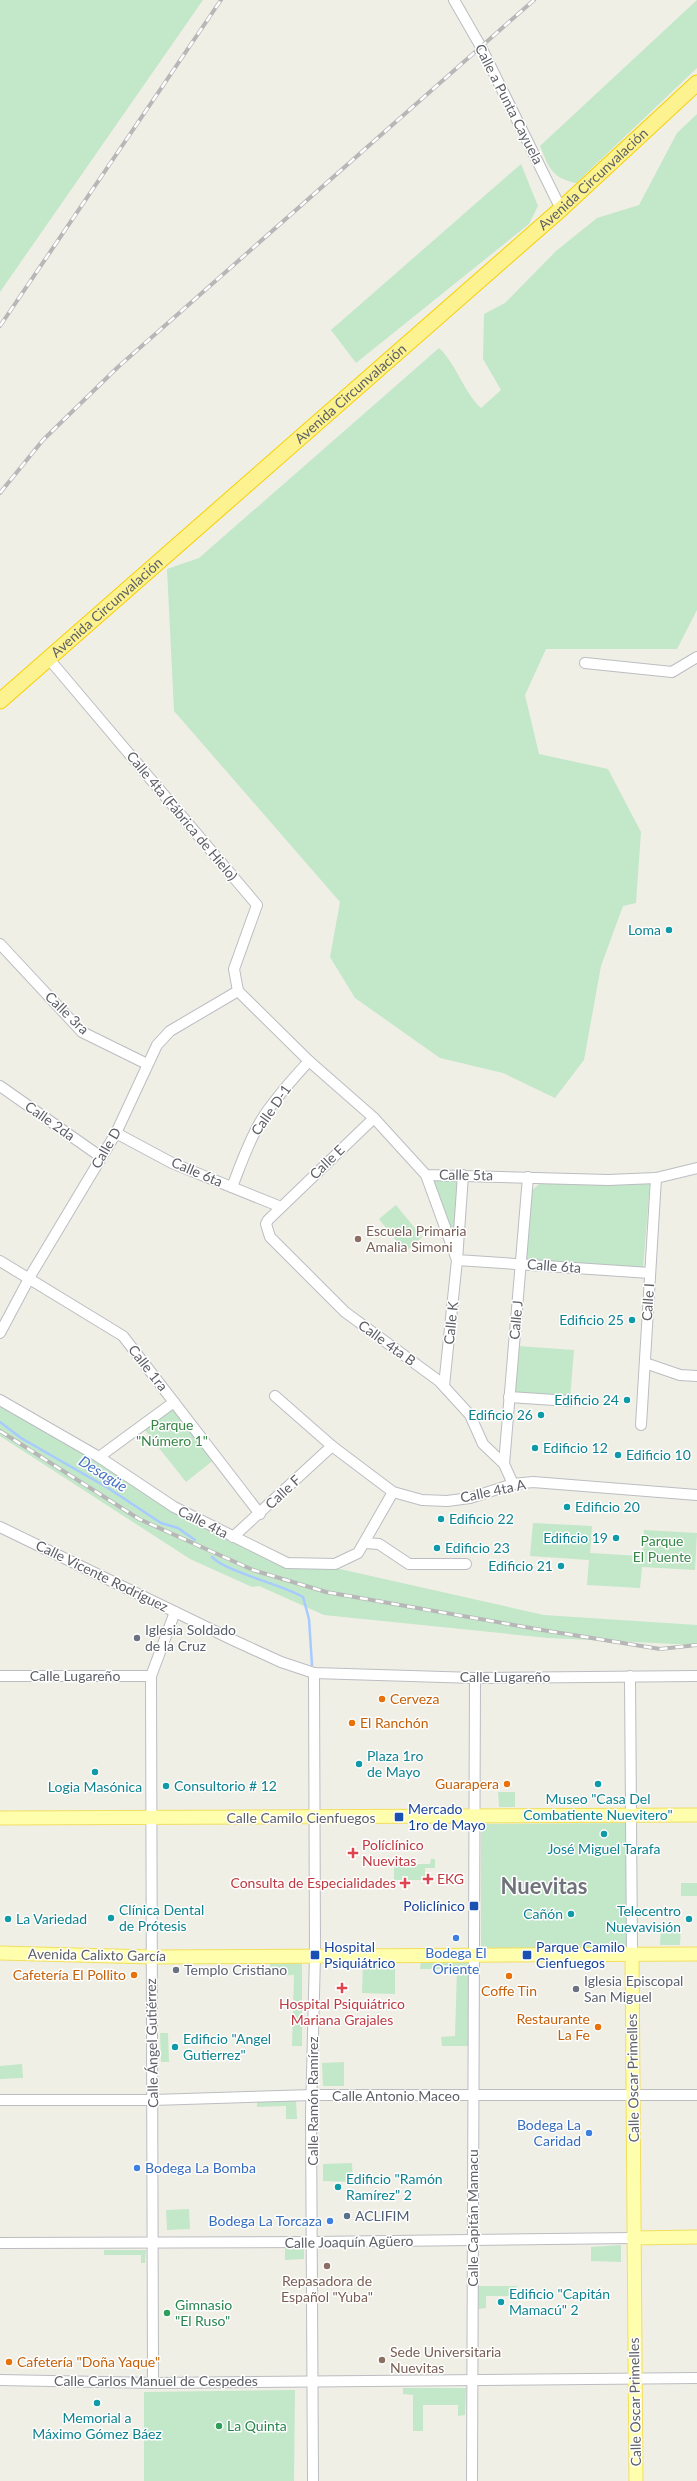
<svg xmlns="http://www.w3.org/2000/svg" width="697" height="2481" viewBox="0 0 697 2481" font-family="Lato,sans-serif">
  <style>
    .green { fill: #c3e7c9 }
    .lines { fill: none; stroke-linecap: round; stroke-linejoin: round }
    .stream { stroke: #a7cbff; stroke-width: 2.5 }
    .minor-casing { stroke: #bbbdc2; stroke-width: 12 }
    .major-casing { stroke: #f2df5e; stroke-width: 15 }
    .highway-casing { stroke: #f6cf00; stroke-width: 17 }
    .minor { stroke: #fff; stroke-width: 10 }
    .major { stroke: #fffeac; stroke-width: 13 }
    .highway { stroke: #fdf290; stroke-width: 15 }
    .rail-casing { stroke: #b7b7b8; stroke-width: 4 }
    .rail { stroke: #fff; stroke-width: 2.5; stroke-dasharray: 8; stroke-linecap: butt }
    .culture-dot { fill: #0f9aa8; stroke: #fff; stroke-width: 1.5 }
    .education-dot { fill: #8d6e63; stroke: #fff; stroke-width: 1.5 }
    .worship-dot { fill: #6b7280; stroke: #fff; stroke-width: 1.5 }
    .food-dot { fill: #e8710a; stroke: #fff; stroke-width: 1.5 }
    .transit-dot { fill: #1a4fb4; stroke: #fff; stroke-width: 1.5 }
    .health-dot { fill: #e0444e; stroke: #fff; stroke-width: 1.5 }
    .shop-dot { fill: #3f7fe0; stroke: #fff; stroke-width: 1.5 }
    .service-dot { fill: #5c6f8a; stroke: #fff; stroke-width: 1.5 }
    .leisure-dot { fill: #2e9e5b; stroke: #fff; stroke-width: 1.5 }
    .labels { text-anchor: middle; stroke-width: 3; stroke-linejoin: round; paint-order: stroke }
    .street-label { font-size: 14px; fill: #5e6067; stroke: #fff }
    .culture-label { font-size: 14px; fill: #0d838f; stroke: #fff; text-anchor: start }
    .education-label { font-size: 14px; fill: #785e54; stroke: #fff; text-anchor: start }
    .park-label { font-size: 14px; fill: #358645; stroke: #fff }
    .worship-label { font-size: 14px; fill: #5b616d; stroke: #fff; text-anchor: start }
    .food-label { font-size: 14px; fill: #c56008; stroke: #fff; text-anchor: start }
    .transit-label { font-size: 14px; fill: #164399; stroke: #fff; text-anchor: start }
    .health-label { font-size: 14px; fill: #be3a42; stroke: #fff; text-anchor: start }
    .shop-label { font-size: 14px; fill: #366cbe; stroke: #fff; text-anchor: end }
    .service-label { font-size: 14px; fill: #4e5e75; stroke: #fff; text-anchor: start }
    .leisure-label { font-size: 14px; fill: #27864d; stroke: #fff; text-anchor: start }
    .water-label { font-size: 15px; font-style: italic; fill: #4872c4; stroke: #fff }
    .town-label { font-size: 22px; font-weight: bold; fill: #6f7279; stroke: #fff }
  </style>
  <rect width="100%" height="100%" fill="#f0efe6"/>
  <g class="green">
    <polygon points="0,0 203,0 0,292"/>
    <path d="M697,0V68L576,183C551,178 549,167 540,146Z"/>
    <path d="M697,114V610L677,649H546L525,695L539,754L608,769L641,832L636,903L623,906L601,966L584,1060L555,1098L503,1073L440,1058L355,998L330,957L340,902L174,711L167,569L199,558L439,348C457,365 463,391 481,408L501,390L483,359L484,314L505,303L556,251L597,218L639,205L677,133Z"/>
    <polygon points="521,164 538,206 529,224 356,363 331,330"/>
    <polygon points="426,1175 463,1175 457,1260"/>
    <polygon points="544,1180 650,1182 643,1269 524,1260 530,1192"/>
    <polygon points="396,1205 422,1237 405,1252 379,1219"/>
    <polygon points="518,1346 574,1350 570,1399 514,1395"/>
    <polygon points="0,1404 100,1459 168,1507 288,1565 331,1567 544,1615 697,1625 697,1645 548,1638 324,1615 259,1586 252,1587 190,1559 0,1436"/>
    <polygon points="174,1406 215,1459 186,1482 144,1429"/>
    <polygon points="533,1523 592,1526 590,1553 642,1556 644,1530 697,1533 695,1570 642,1567 640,1588 587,1585 589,1560 530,1556"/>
    <polygon points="498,1792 515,1792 515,1807 499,1807"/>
    <polygon points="627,1823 627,1948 481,1949 481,1824"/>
    <polygon points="431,1859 435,1859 435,1868 425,1868 425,1880 394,1880 394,1864 430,1864"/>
    <rect x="681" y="1883" width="16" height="13"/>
    <polygon points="661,1926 681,1926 680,1945 660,1945"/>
    <polygon points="302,1957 302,2046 292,2046 294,1975 269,1976 271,1958"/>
    <polygon points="421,1959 470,1959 470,2046 442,2046 441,2037 455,2036 457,1969 420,1969"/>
    <polygon points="363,1962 395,1962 395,1994 362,1993"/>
    <polygon points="160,2033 168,2033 169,2062 161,2062"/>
    <polygon points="344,2062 344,2086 323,2086 322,2063"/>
    <polygon points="22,2064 23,2078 0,2079 0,2066"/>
    <polygon points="257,2100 296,2100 297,2119 286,2119 286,2106 257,2107"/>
    <polygon points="352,2163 353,2182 323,2181 323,2164"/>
    <polygon points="189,2209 190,2229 167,2230 166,2210"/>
    <polygon points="621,2245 621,2262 591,2261 591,2247"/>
    <polygon points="304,2246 304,2259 285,2260 285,2247"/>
    <polygon points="104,2250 146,2250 145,2263 141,2263 141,2255 104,2255"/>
    <polygon points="478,2286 517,2286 517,2296 486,2296 486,2308 478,2309"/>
    <polygon points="403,2388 466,2388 465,2415 458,2416 458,2405 423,2405 423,2431 413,2431 413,2395 403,2394"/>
    <polygon points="295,2390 294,2481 144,2481 144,2392"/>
  </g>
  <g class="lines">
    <g class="stream">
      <polyline points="0,1422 21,1438 108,1488 161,1523 178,1528 195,1540"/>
      <path d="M212,1557C226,1572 281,1584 303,1597L309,1619L312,1665"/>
    </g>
    <defs>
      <g id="minor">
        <polyline points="454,0 481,47 561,209"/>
        <polyline points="49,659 257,905 234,969 238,991"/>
        <polyline points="585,663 672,672 697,657"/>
        <polyline points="0,944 82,1032 147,1064"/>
        <polyline points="238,991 309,1061 374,1118 426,1175 608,1180 656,1178 697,1168"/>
        <polyline points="0,1086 101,1157"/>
        <polyline points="374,1118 268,1220 266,1224 270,1237 345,1312 439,1381 470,1415 483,1444 504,1464 513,1484"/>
        <polyline points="116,1133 172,1163 281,1207"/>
        <polyline points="426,1175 457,1260 444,1386"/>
        <polyline points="463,1175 457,1260 650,1273"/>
        <path d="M232,1187C241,1164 249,1140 262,1119C275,1098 292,1080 309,1061"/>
        <polyline points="0,1261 123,1336 260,1514"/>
        <polyline points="0,1333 32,1273 116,1133 157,1045 170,1031 238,991"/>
        <polyline points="645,1363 680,1375 697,1376"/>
        <polyline points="275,1396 332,1446 393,1492 422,1500 447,1501 470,1498 513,1484 533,1482 697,1495"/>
        <polyline points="509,1397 570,1401"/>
        <polyline points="0,1400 99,1457 174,1507 287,1563 335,1564 358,1553 393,1492"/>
        <polyline points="641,1425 656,1178"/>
        <polyline points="99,1457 174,1402"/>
        <polyline points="504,1464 528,1177"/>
        <polyline points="0,1527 233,1640 281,1662 314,1673 475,1678 697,1676"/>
        <polyline points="233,1537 332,1446"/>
        <polyline points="365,1543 379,1544 409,1564 466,1564"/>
        <polyline points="0,1676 151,1676"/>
        <polyline points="630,1676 632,1954"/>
        <polyline points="0,2100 153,2100 312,2095 697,2095"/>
        <polyline points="0,2243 313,2242 633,2238"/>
        <polyline points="0,2380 153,2383 697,2378"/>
        <polyline points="153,2383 151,1676 175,1612"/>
        <polyline points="313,2481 311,2114 315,1955 314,1673"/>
        <polyline points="472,2481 475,1678"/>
      </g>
      <g id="major">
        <polyline points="0,1818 697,1815"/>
        <polyline points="0,1953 151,1957 697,1954"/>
        <polyline points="632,1954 636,2481"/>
        <polyline points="633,2238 697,2237"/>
      </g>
      <g id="highway">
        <path id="s1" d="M0,701L561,209L697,83"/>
      </g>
    </defs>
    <use href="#minor" class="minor-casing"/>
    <use href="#major" class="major-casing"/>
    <use href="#highway" class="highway-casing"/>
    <use href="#minor" class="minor"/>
    <use href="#major" class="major"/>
    <use href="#highway" class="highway"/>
    <defs>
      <g id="rail">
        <polyline points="0,326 221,0"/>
        <polyline points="0,493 43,440 118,367 534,0"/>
        <polyline points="0,1431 139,1519 253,1570 326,1592 548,1631 660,1649 697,1645"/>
      </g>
    </defs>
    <use href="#rail" class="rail-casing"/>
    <use href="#rail" class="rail"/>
  </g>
  <g class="culture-dot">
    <circle cx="669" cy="930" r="4"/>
    <circle cx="632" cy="1320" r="4"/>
    <circle cx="627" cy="1400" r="4"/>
    <circle cx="541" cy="1415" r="4"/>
    <circle cx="535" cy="1448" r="4"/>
    <circle cx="618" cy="1455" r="4"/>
    <circle cx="567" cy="1507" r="4"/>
    <circle cx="441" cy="1519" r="4"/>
    <circle cx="616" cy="1538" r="4"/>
    <circle cx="437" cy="1548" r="4"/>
    <circle cx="561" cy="1566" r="4"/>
    <circle cx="359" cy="1764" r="4"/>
    <circle cx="95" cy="1772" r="4"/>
    <circle cx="598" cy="1784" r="4"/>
    <circle cx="166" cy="1786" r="4"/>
    <circle cx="604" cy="1834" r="4"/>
    <circle cx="571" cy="1914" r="4"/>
    <circle cx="111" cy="1918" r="4"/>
    <circle cx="8" cy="1919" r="4"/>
    <circle cx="689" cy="1919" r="4"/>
    <circle cx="175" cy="2047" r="4"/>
    <circle cx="338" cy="2187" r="4"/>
    <circle cx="501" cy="2302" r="4"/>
    <circle cx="97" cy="2403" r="4"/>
  </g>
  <g class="education-dot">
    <circle cx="358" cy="1239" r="4"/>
    <circle cx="327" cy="2266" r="4"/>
    <circle cx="382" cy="2360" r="4"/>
  </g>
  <g class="worship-dot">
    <circle cx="137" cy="1638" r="4"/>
    <circle cx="176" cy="1970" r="4"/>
    <circle cx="576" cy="1989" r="4"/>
  </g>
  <g class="food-dot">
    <circle cx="382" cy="1699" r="4"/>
    <circle cx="352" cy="1723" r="4"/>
    <circle cx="507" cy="1784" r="4"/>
    <circle cx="134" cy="1975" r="4"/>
    <circle cx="509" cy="1976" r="4"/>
    <circle cx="598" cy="2027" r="4"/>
    <circle cx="9" cy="2362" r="4"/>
  </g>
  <g class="transit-dot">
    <rect x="394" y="1812" width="10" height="10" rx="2"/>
    <rect x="469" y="1901" width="10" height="10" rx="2"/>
    <rect x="310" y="1950" width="10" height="10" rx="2"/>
    <rect x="522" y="1950" width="10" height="10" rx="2"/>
  </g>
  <g class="health-dot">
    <path d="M351 1847h4v4h4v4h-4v4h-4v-4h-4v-4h4z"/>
    <path d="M426 1873h4v4h4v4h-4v4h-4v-4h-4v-4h4z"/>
    <path d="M403 1877h4v4h4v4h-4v4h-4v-4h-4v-4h4z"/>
    <path d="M340 1982h4v4h4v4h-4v4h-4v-4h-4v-4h4z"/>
  </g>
  <g class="shop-dot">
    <circle cx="456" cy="1938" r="4"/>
    <circle cx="589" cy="2133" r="4"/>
    <circle cx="137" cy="2168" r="4"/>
    <circle cx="330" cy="2221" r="4"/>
  </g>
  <circle class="service-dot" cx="347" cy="2216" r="4"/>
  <g class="leisure-dot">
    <circle cx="167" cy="2313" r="4"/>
    <circle cx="219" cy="2426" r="4"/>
  </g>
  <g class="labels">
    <g class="street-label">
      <text transform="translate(509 104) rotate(63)" y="5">Calle a Punta Cayuela</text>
      <text dy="5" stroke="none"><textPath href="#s1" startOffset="790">Avenida Circunvalación</textPath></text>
      <text dy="5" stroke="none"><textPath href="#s1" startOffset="466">Avenida Circunvalación</textPath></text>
      <text dy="5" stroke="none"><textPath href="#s1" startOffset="142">Avenida Circunvalación</textPath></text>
      <text transform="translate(182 816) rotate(50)" y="5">Calle 4ta (Fábrica de Hielo)</text>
      <text transform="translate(67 1013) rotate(44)" y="5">Calle 3ra</text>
      <text transform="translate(271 1110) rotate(-55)" y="5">Calle D-1</text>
      <text transform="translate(50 1121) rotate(35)" y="5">Calle 2da</text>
      <text transform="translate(106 1148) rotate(-60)" y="5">Calle D</text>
      <text transform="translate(327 1162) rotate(-44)" y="5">Calle E</text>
      <text transform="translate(197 1172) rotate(23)" y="5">Calle 6ta</text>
      <text transform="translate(466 1175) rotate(1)" y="5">Calle 5ta</text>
      <text transform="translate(554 1266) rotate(4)" y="5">Calle 6ta</text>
      <text transform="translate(648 1302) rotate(-86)" y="5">Calle I</text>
      <text transform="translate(516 1320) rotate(-85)" y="5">Calle J</text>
      <text transform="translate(451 1323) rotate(-84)" y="5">Calle K</text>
      <text transform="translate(387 1343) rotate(36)" y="5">Calle 4ta B</text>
      <text transform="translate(148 1368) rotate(52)" y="5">Calle 1ra</text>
      <text transform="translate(493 1491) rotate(-12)" y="5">Calle 4ta A</text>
      <text transform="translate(283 1492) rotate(-43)" y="5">Calle F</text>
      <text transform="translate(203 1522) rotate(27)" y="5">Calle 4ta</text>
      <text transform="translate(102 1576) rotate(26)" y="5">Calle Vicente Rodríguez</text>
      <text x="75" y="1681">Calle Lugareño</text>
      <text x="505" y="1682">Calle Lugareño</text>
      <text x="301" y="1823">Calle Camilo Cienfuegos</text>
      <text transform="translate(97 1955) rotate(1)" y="5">Avenida Calixto García</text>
      <text transform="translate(152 2043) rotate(-91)" y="5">Calle Ángel Gutiérrez</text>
      <text transform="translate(633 2078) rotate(-91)" y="5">Calle Oscar Primelles</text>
      <text x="396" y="2101">Calle Antonio Maceo</text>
      <text transform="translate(313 2101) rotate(-90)" y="5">Calle Ramón Ramírez</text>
      <text transform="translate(473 2218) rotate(-90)" y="5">Calle Capitán Mamacu</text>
      <text transform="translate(349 2242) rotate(-1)" y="5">Calle Joaquín Agüero</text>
      <text x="156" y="2386">Calle Carlos Manuel de Cespedes</text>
      <text transform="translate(635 2402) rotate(-91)" y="5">Calle Oscar Primelles</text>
    </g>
    <g class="culture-label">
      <text x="661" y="935" text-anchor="end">Loma</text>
      <text x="624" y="1325" text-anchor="end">Edificio 25</text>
      <text x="619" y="1405" text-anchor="end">Edificio 24</text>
      <text x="533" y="1420" text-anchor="end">Edificio 26</text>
      <text x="543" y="1453">Edificio 12</text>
      <text x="626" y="1460">Edificio 10</text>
      <text x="575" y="1512">Edificio 20</text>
      <text x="449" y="1524">Edificio 22</text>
      <text x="608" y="1543" text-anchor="end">Edificio 19</text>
      <text x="445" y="1553">Edificio 23</text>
      <text x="553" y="1571" text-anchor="end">Edificio 21</text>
      <text x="367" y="1761">Plaza 1ro<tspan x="367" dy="16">de Mayo</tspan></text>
      <text x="174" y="1791">Consultorio # 12</text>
      <text x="95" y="1792" text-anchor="middle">Logia Masónica</text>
      <text x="598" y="1804" text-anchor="middle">Museo "Casa Del<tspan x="598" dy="16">Combatiente Nuevitero"</tspan></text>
      <text x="604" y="1854" text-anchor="middle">José Miguel Tarafa</text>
      <text x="119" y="1915">Clínica Dental<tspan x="119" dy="16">de Prótesis</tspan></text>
      <text x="681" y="1916" text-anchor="end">Telecentro<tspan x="681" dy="16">Nuevavisión</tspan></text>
      <text x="563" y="1919" text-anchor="end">Cañón</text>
      <text x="16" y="1924">La Variedad</text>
      <text x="183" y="2044">Edificio "Angel<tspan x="183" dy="16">Gutierrez"</tspan></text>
      <text x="346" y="2184">Edificio "Ramón<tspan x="346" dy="16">Ramírez" 2</tspan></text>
      <text x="509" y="2299">Edificio "Capitán<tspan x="509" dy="16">Mamacú" 2</tspan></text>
      <text x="97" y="2423" text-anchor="middle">Memorial a<tspan x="97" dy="16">Máximo Gómez Báez</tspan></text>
    </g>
    <g class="education-label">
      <text x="366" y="1236">Escuela Primaria<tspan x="366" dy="16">Amalia Simoni</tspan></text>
      <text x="327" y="2286" text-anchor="middle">Repasadora de<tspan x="327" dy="16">Español "Yuba"</tspan></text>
      <text x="390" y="2357">Sede Universitaria<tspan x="390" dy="16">Nuevitas</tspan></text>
    </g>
    <g class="park-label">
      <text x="172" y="1430">Parque<tspan x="172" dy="16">"Número 1"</tspan></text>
      <text x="662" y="1546">Parque<tspan x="662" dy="16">El Puente</tspan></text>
    </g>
    <g class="worship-label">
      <text x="145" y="1635">Iglesia Soldado<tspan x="145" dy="16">de la Cruz</tspan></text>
      <text x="184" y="1975">Templo Cristiano</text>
      <text x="584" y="1986">Iglesia Episcopal<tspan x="584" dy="16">San Miguel</tspan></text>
    </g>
    <g class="food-label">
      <text x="390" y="1704">Cerveza</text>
      <text x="360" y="1728">El Ranchón</text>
      <text x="499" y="1789" text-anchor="end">Guarapera</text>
      <text x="126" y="1980" text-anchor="end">Cafetería El Pollito</text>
      <text x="509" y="1996" text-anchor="middle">Coffe Tin</text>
      <text x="590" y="2024" text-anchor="end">Restaurante<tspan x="590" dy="16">La Fe</tspan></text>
      <text x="17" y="2367">Cafetería "Doña Yaque"</text>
    </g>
    <g class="transit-label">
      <text x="408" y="1814">Mercado<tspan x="408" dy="16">1ro de Mayo</tspan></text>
      <text x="465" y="1911" text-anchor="end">Policlínico</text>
      <text x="324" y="1952">Hospital<tspan x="324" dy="16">Psiquiátrico</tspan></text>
      <text x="536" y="1952">Parque Camilo<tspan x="536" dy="16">Cienfuegos</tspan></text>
    </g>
    <g class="health-label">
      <text x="362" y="1850">Políclínico<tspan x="362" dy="16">Nuevitas</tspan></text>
      <text x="437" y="1884">EKG</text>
      <text x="396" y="1888" text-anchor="end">Consulta de Especialidades</text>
      <text x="342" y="2009" text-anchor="middle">Hospital Psiquiátrico<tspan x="342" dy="16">Mariana Grajales</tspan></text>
    </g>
    <g class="shop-label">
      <text x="456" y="1958" text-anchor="middle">Bodega El<tspan x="456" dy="16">Oriente</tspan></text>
      <text x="581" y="2130">Bodega La<tspan x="581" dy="16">Caridad</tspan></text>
      <text x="145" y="2173" text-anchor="start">Bodega La Bomba</text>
      <text x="322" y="2226">Bodega La Torcaza</text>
    </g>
    <g class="service-label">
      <text x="355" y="2221">ACLIFIM</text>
    </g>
    <g class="leisure-label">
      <text x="175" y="2310">Gimnasio<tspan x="175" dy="16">"El Ruso"</tspan></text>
      <text x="227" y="2431">La Quinta</text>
    </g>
    <g class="water-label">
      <text transform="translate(103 1474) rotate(32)" y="5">Desagüe</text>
    </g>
    <g class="town-label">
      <text x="544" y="1894">Nuevitas</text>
    </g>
  </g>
</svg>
